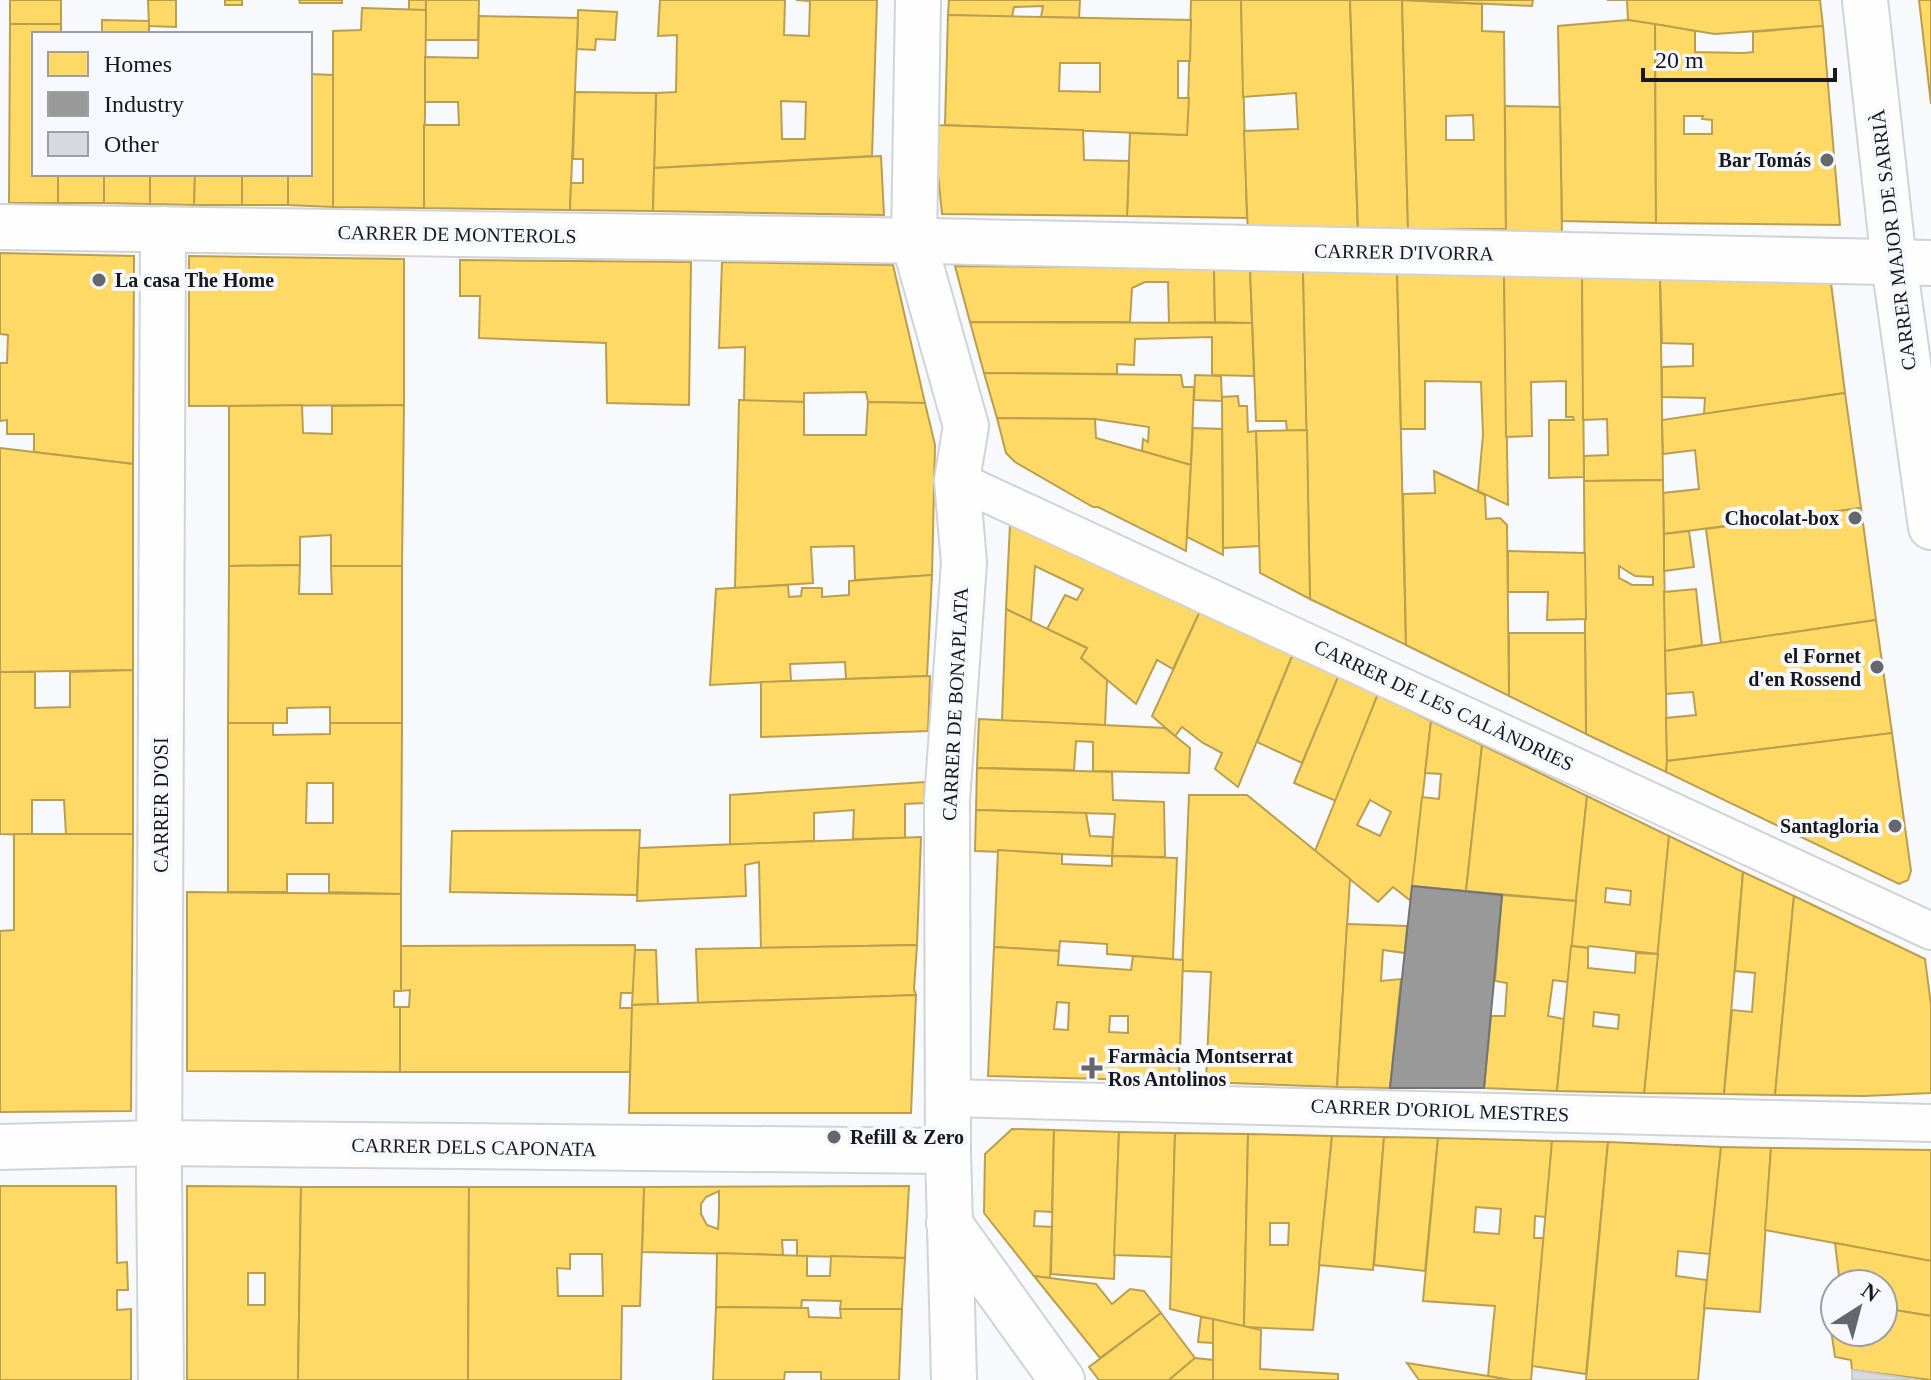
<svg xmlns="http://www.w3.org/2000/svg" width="1931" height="1380" viewBox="0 0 1931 1380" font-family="'Times New Roman',serif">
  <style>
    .homes { fill: #ffd966; stroke: #ba9f50; stroke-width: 2; fill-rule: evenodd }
    .industry { fill: #999; stroke: #727374; stroke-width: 2 }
    .building { fill: #d8d9dd; stroke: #c9cace; stroke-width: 2 }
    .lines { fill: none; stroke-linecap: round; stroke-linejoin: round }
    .pedestrian-casing { stroke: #d1d3d6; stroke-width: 40 }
    .minor-casing { stroke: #d1d3d6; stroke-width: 48 }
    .pedestrian { stroke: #fefeff; stroke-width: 36 }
    .minor { stroke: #fefeff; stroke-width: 44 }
    .poi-dot { fill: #66676c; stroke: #f6f8fd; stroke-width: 3 }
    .labels { text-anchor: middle; stroke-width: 8; stroke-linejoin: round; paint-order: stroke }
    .poi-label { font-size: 20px; font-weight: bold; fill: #18191e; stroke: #f6f8fd; text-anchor: end }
    .street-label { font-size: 20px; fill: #18191e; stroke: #f6f8fd }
  </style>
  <rect width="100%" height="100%" fill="#f7f9fc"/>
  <g class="homes">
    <rect x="10" y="0" width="51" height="24"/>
    <polygon points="148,0 176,0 176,27 149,26"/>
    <rect x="225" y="0" width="17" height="5"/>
    <polygon points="299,0 342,0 342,3 300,3"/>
    <rect x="409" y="0" width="17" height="10"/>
    <polygon points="426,0 479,0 478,40 425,40"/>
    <path d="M660,0H785L784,35L809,36L810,1L796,0H877L872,156L654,168L656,93L676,92L677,35L658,36ZM781,101L806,102L805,139H782Z"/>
    <polygon points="949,0 1080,0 1079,18 1041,17 1043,6 1014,7 1012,17 948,15"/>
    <polygon points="1191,0 1241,0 1247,218 1127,216 1130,133 1187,135"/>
    <polygon points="1241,0 1350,0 1358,236 1248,236 1244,131 1298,129 1296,93 1243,97"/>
    <polygon points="1350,0 1402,0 1408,229 1358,229"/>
    <path d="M1402,0L1482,4V31L1504,32L1506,229H1408ZM1473,115L1474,140H1446V116Z"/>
    <polygon points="1405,0 1533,0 1532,6"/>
    <polygon points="1607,0 1820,0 1823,26 1715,34 1628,20 1627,0"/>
    <polygon points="1919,0 1931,0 1931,104"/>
    <polygon points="362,8 426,10 424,208 333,207 333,31 361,30"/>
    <polygon points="578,10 617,12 615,40 596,39 595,50 577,49"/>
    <path d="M948,15L1191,20L1190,61H1178V98H1189L1187,135L945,125ZM1060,63H1100V92L1059,91Z"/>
    <polygon points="479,16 578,18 570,210 424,208 424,125 459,125 458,102 425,102 425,57 478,58"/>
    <polygon points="102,20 149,21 149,34 102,34"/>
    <polygon points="1628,20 1655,24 1656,223 1562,221 1558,26"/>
    <polygon points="10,24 61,24 61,34 34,34 34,174 58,174 58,203 9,203"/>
    <path d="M1655,24L1695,31V52L1744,53L1753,52V32L1823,26L1840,225L1656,223ZM1684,116H1703L1702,119L1712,120V134H1684Z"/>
    <polygon points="310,74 333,75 333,207 288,205 288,174 310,174"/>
    <polygon points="575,92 656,93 653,211 570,210 571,183 583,183 583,159 573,159"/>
    <polygon points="1505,106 1560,107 1562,236 1506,236"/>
    <polygon points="933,125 1083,130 1084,160 1129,161 1127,216 942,214"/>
    <polygon points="881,156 884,215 653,211 654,168"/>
    <rect x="58" y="174" width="46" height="29"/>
    <polygon points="104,174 150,174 150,204 104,203"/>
    <polygon points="150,174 195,174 194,205 150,204"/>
    <polygon points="195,174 242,174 242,205 194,205"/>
    <rect x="242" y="174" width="46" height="31"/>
    <polygon points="0,253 134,256 133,464 34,452 34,434 7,434 7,420 0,421 0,363 7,363 8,335 0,334"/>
    <polygon points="189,256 404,259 404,405 189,406"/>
    <polygon points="460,260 691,262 689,405 607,403 606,343 479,338 480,296 460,296"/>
    <polygon points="722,262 893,265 925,403 868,402 866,392 804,393 804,402 744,401 745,347 719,348"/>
    <polygon points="955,266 1214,268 1215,322 1169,323 1168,282 1145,282 1132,288 1130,322 970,322"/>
    <polygon points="1214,268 1250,268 1252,323 1215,322"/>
    <polygon points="1250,268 1303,269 1307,430 1287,431 1286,421 1256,421"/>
    <polygon points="1303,269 1397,270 1406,645 1310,599"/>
    <polygon points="1397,270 1504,272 1508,505 1478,491 1483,435 1481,382 1425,381 1425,429 1401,429"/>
    <polygon points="1504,272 1582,273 1584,477 1549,478 1549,420 1574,420 1573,417 1566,417 1566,381 1531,382 1532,436 1506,437"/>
    <polygon points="1582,273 1660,274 1663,480 1584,481 1584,456 1608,455 1607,419 1583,420"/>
    <polygon points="1660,274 1830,275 1845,393 1704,414 1705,398 1662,397 1662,367 1693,366 1693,344 1662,343"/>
    <polygon points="970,322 1252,323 1254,376 1212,375 1212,337 1135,339 1134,365 1117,364 1117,374 984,373"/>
    <polygon points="984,373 1181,375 1183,387 1194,387 1191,465 1142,451 1143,439 1148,442 1149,427 1095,419 997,418"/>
    <polygon points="1195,375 1221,376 1222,401 1194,400"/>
    <polygon points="1845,393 1861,508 1664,534 1663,493 1699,489 1695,450 1663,454 1662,420"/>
    <polygon points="1238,396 1239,406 1247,406 1248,432 1256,431 1260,546 1223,548 1222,397"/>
    <polygon points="739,400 804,402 804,435 866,435 868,402 925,403 935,445 932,575 855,580 854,546 811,547 813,583 735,588"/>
    <polygon points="302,405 303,433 332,434 332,406 404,405 402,566 331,566 331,535 300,537 300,565 229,566 229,406"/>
    <polygon points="997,418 1095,419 1096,438 1191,465 1186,551 1098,507 1093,507 1015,462 1006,453"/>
    <polygon points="1193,428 1222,429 1223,555 1187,537"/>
    <polygon points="1307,430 1309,547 1310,599 1260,573 1257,456 1256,431"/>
    <polygon points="0,448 133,464 133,670 0,672"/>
    <polygon points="1434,471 1485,495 1486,519 1500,518 1507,525 1509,696 1406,645 1403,494 1435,493"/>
    <path d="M1663,480L1667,761L1666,772L1586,734L1585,633L1584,481ZM1619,566L1635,576L1653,577V585H1632L1619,578Z"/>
    <polygon points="1861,508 1876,620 1721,643 1706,529"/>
    <polygon points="1010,524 1201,609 1173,669 1157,660 1136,704 1081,658 1087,648 1047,629 1065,595 1077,600 1083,589 1035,566 1031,621 1006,609"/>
    <polygon points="1689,531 1694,567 1664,571 1664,534"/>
    <polygon points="1508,551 1585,553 1586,619 1547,620 1548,592 1508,592"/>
    <polygon points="300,565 299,594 332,594 331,566 402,566 402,723 330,723 330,707 287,708 287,723 228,723 229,566"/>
    <polygon points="932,575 927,676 846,679 845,662 790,664 791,681 710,685 716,589 788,585 789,597 801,596 802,588 822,588 822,597 849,595 849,581"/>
    <polygon points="1696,589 1702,645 1665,651 1664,592"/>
    <polygon points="1006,609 1087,648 1081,658 1107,680 1105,725 1002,721"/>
    <polygon points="1201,609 1293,654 1238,787 1215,769 1222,753 1203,743 1182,727 1175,736 1152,716"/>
    <polygon points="1876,620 1892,733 1667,761 1666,718 1696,715 1693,692 1666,694 1665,651"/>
    <polygon points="1509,633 1585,633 1586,734 1509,696"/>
    <polygon points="1293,654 1339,676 1302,763 1257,742"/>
    <polygon points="1343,665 1378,694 1336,801 1294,783"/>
    <polygon points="133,670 133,834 66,834 64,800 32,800 32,835 0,834 0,672 35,672 35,708 70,707 70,672"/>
    <polygon points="930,676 928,731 761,737 761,682"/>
    <path d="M1378,694L1431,721L1411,901L1393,887L1378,902L1315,851ZM1370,800L1391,812L1380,836L1357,825Z"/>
    <polygon points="979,719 1165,728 1190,748 1189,773 1093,771 1093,742 1076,741 1074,770 977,768"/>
    <polygon points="1431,721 1482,745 1466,891 1412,886 1422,797 1439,799 1441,774 1425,773"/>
    <path d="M228,723H273V735L330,734V723H402L401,894L329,892V874H287V892H228ZM307,783H333V823H306Z"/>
    <polygon points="1892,733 1911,871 1908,880 1899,884 1666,772 1667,761"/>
    <polygon points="1482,745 1587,796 1576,901 1466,891"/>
    <polygon points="977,768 1112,772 1113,800 1164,802 1165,857 1112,856 1115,814 976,810"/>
    <polygon points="925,782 924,803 905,804 905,838 853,839 854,810 814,813 814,841 730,845 730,795"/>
    <polygon points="1189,795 1247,795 1350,879 1337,1087 1206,1082 1211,972 1182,971"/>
    <path d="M1587,796L1669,836L1658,954L1589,946L1588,948L1571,946ZM1606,888L1631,891L1630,905L1605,902Z"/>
    <polygon points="976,810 1086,813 1090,836 1113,837 1112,856 975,851"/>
    <polygon points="640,830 637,895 450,892 452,831"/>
    <polygon points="14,834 133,834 131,1111 0,1112 0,931 14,930"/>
    <polygon points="1669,836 1743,872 1724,1094 1644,1093"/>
    <polygon points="921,837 917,945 761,948 759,862 745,865 746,896 637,901 639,848"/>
    <polygon points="998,850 1062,854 1062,864 1112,866 1112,856 1177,858 1173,959 1107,954 1107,944 1060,941 1059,951 994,947"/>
    <polygon points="1743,872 1794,896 1775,1095 1724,1094 1732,1010 1752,1012 1755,973 1735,971"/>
    <polygon points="187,892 401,894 401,991 394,991 394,1007 400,1007 400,1072 187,1071"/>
    <polygon points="1502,895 1576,901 1568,982 1553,980 1548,1016 1564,1019 1557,1091 1484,1088 1491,1016 1505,1016 1507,983 1495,981"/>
    <polygon points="1794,896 1925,959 1931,1005 1931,1093 1864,1096 1775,1095"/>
    <polygon points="1347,924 1407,926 1405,953 1383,950 1381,981 1401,979 1390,1088 1337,1087"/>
    <polygon points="635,945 634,993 621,993 620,1008 633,1008 630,1072 400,1072 400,1007 409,1007 410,990 401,991 401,946"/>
    <polygon points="917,945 914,989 916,995 698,1003 696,949"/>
    <path d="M1571,946L1588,948V968L1635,973L1636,953L1658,954L1644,1093L1557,1091ZM1594,1012L1619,1015L1618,1029L1593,1026Z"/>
    <path d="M994,947L1059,951L1058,965L1131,970L1133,956L1183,960L1179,1081L988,1076ZM1057,1002L1069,1003L1068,1030L1054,1029ZM1110,1016H1128V1033L1109,1032Z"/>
    <polygon points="635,950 656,950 658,1004 632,1005"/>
    <polygon points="916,995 911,1113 629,1113 632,1005"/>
    <polygon points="1012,1129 1054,1130 1052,1212 1035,1211 1034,1226 1052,1227 1050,1278 1034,1276 984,1213 985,1154"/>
    <polygon points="1054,1130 1119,1132 1114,1279 1051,1274"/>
    <polygon points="1119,1132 1175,1133 1172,1257 1114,1255"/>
    <polygon points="1175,1133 1248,1134 1244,1327 1170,1309"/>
    <path d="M1248,1134L1332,1136L1313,1330L1244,1327ZM1270,1223H1289L1288,1245H1270Z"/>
    <polygon points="1332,1136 1384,1137 1373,1270 1319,1265"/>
    <polygon points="1384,1137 1438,1138 1425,1271 1374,1265"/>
    <path d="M1438,1138L1552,1141L1546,1217L1535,1216L1534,1238H1544L1531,1380H1510L1488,1376L1495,1306L1423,1301ZM1476,1207L1501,1209L1499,1234L1474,1232Z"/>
    <polygon points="1552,1141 1608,1142 1586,1374 1532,1366"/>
    <polygon points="1608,1142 1721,1147 1710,1254 1678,1251 1676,1276 1707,1280 1698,1380 1586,1380"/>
    <polygon points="1721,1147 1771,1148 1760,1312 1704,1308"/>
    <polygon points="1771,1148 1931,1150 1931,1261 1765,1230"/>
    <polygon points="0,1186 116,1186 117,1263 127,1262 128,1290 117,1290 117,1310 131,1309 131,1380 0,1380"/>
    <path d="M187,1186L301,1187L298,1380H187ZM248,1273H265V1305H248Z"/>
    <path d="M909,1186L905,1258L797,1256V1240H782L783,1255L642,1252L644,1187ZM719,1191V1211L718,1229L707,1225L701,1214V1204L706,1197Z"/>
    <polygon points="301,1187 469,1187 468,1380 298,1380"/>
    <path d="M469,1187H644L640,1306H622L621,1380H468ZM570,1254H602L603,1296H558L557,1268L570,1269Z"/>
    <polygon points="1835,1243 1931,1261 1931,1316 1883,1308 1883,1284 1840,1284"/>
    <polygon points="717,1253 807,1256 807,1276 830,1276 831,1256 905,1258 902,1309 840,1309 841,1301 802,1300 801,1308 716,1307"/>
    <polygon points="1034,1276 1096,1284 1112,1304 1130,1289 1144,1291 1161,1313 1100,1358"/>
    <polygon points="716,1307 808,1308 809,1317 841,1318 840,1309 902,1309 899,1380 821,1380 821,1372 785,1372 784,1380 713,1380"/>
    <polygon points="1883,1308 1931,1316 1931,1380 1852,1370 1851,1360 1835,1357 1828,1309 1835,1310 1835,1332 1883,1332"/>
    <polygon points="1161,1313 1195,1358 1169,1380 1099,1380 1089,1367"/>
    <polygon points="1201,1317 1213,1319 1213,1343 1198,1342"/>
    <polygon points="1213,1319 1261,1330 1260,1369 1338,1374 1338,1380 1213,1380"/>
    <polygon points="1195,1358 1213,1360 1213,1380 1169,1380"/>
    <polygon points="1407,1363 1488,1376 1510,1380 1419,1380"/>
  </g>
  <polygon class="industry" points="1412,886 1502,895 1484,1088 1390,1088"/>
  <polygon class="building" points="1852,1370 1919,1380 1852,1380"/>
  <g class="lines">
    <defs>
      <g id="pedestrian">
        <polyline points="957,480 1931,931"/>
        <polyline points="949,1098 1931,1123"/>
      </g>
      <g id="minor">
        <polyline points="918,0 914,242 966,426 957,480 964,563 947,800 948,1151 954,1380"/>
        <polyline points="1865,0 1894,263 1931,527"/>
        <polyline points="0,227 932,241 1931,263"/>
        <polyline points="0,1147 159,1143 948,1151"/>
        <polyline points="949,1223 1062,1380"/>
        <polyline points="161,1380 159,1175 163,229"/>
      </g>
    </defs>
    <use href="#pedestrian" class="pedestrian-casing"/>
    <use href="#minor" class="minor-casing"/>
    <use href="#pedestrian" class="pedestrian"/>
    <use href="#minor" class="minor"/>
  </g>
  <g class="poi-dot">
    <circle cx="1827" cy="160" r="8"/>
    <circle cx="99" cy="280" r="8"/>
    <circle cx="1855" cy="518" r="8"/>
    <circle cx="1877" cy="667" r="8"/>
    <circle cx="1895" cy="826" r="8"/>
    <path d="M1088 1056h8v8h8v8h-8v8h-8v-8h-8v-8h8z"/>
    <circle cx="834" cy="1137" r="8"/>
  </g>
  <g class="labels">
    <g class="poi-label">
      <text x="1811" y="167">Bar Tomás</text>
      <text x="115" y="287" text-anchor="start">La casa The Home</text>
      <text x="1839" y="525">Chocolat-box</text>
      <text x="1861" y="663">el Fornet<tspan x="1861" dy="23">d'en Rossend</tspan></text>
      <text x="1879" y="833">Santagloria</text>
      <text x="1108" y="1063" text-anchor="start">Farmàcia Montserrat<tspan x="1108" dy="23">Ros Antolinos</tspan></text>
      <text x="850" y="1144" text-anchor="start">Refill &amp; Zero</text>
    </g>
    <g class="street-label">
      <text transform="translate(457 234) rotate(1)" y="7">CARRER DE MONTEROLS</text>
      <text transform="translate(1893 240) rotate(-97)" y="7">CARRER MAJOR DE SARRIÀ</text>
      <text transform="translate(1404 252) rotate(1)" y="7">CARRER D'IVORRA</text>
      <text transform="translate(955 704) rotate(-87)" y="7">CARRER DE BONAPLATA</text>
      <text transform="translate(1444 705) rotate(25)" y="7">CARRER DE LES CALÀNDRIES</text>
      <text transform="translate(161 805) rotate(-90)" y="7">CARRER D'OSI</text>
      <text transform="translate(1440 1110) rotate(2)" y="7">CARRER D'ORIOL MESTRES</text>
      <text transform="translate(474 1147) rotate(1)" y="7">CARRER DELS CAPONATA</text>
    </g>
  </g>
  <rect x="32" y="32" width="280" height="144" fill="#f6f8fd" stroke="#9d9fa4" stroke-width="2"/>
  <rect x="48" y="52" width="40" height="24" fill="#ffd966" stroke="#9d9fa4" stroke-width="2"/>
  <text x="104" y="72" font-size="24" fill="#18191e">Homes</text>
  <rect x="48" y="92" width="40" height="24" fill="#999999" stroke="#9d9fa4" stroke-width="2"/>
  <text x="104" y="112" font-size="24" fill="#18191e">Industry</text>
  <rect x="48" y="132" width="40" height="24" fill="#d8d9dd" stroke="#9d9fa4" stroke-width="2"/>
  <text x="104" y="152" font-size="24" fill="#18191e">Other</text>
  <g transform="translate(1859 1308) rotate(36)"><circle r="38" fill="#f6f8fd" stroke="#9d9fa4" stroke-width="2"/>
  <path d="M0-6L14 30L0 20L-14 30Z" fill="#66676c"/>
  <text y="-12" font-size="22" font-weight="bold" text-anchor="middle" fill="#18191e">N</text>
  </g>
  <path d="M1643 68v12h192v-12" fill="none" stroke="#18191e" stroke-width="4"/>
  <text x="1655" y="68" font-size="24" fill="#18191e" stroke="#f6f8fd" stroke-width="6" paint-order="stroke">20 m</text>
</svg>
